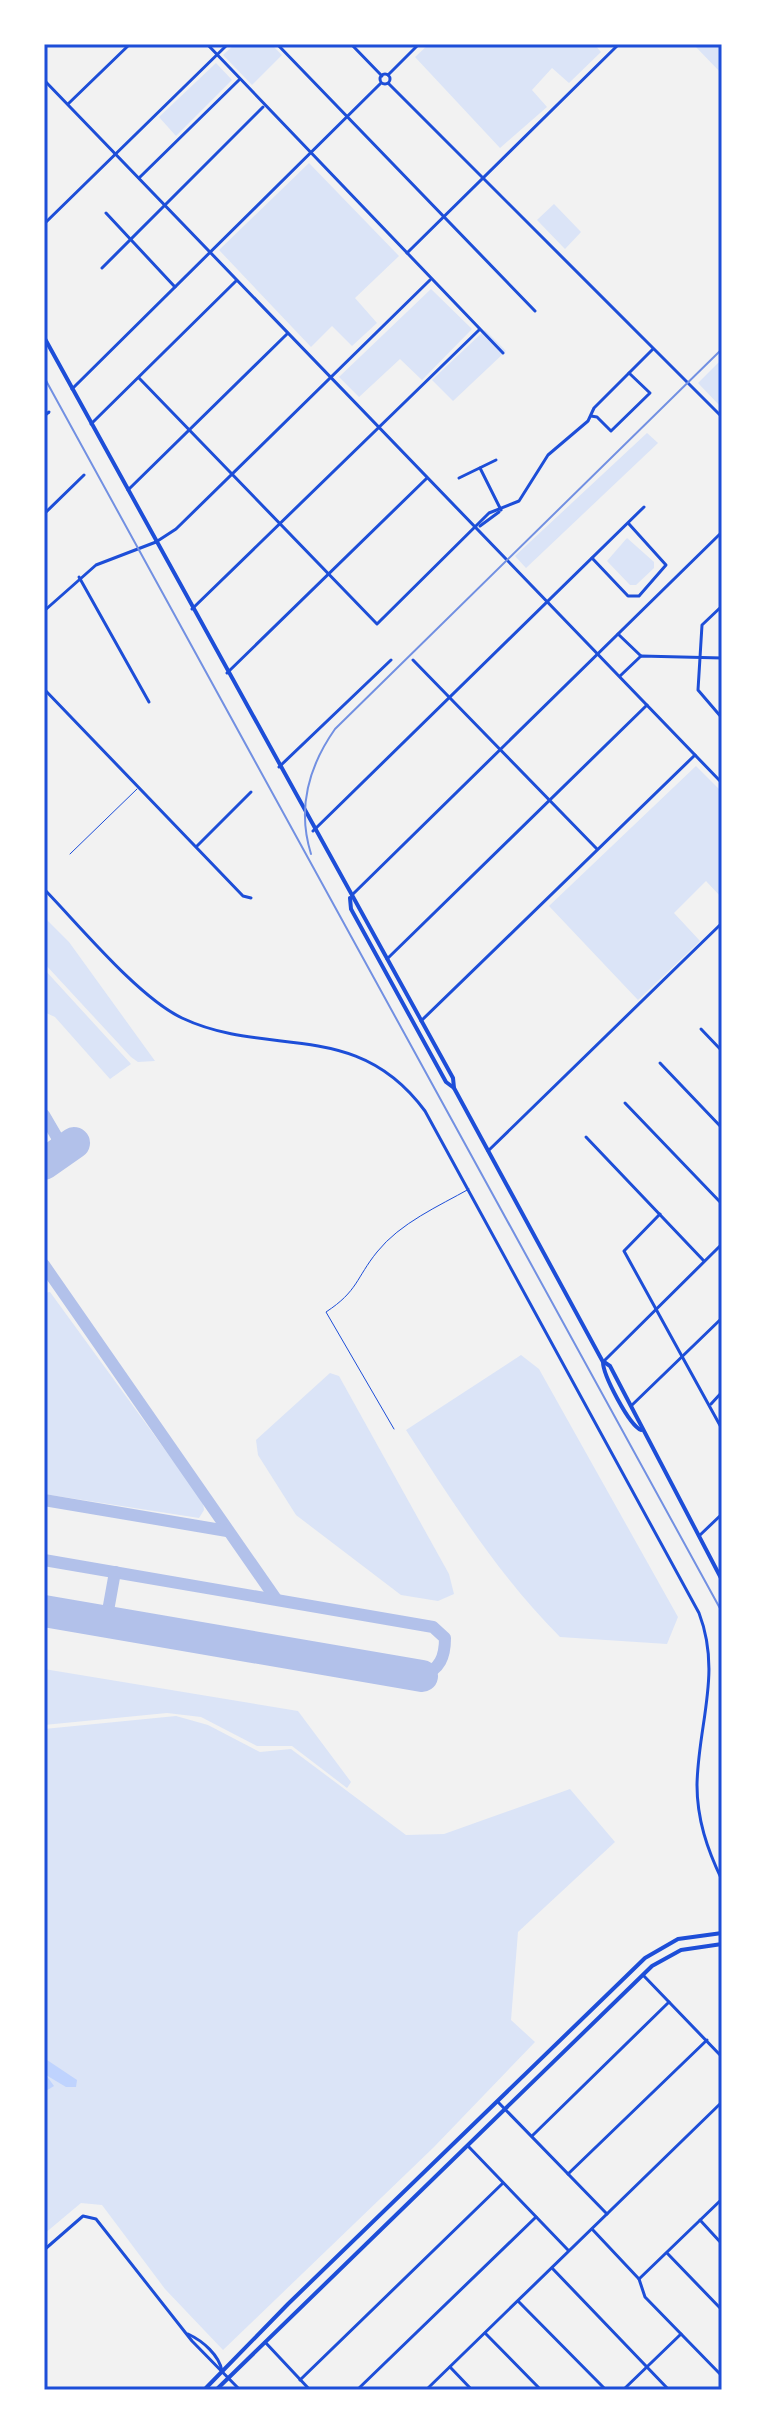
<svg xmlns="http://www.w3.org/2000/svg" width="766" height="2434" viewBox="0 0 766 2434" font-family="Figtree,sans-serif">
  <style>
    .green { fill: #dbe4f7 }
    .water { fill: #bfd3fe }
    .lines { fill: none; stroke-linecap: round; stroke-linejoin: round }
    .taxiway { stroke: #b2c1ea; stroke-width: 12 }
    .runway { stroke: #b2c1ea; stroke-width: 32 }
    .service { stroke: #1d4ed8; stroke-width: 1 }
    .minor { stroke: #1d4ed8; stroke-width: 3 }
    .tertiary { stroke: #1d4ed8; stroke-width: 3 }
    .secondary { stroke: #1d4ed8; stroke-width: 4 }
    .rail { stroke: #7290e2; stroke-width: 2 }
    .neatline { fill: none; stroke: #1d4ed8; stroke-width: 3 }
  </style>
  <rect width="100%" height="100%" fill="#f2f2f2"/>
  <g class="green">
    <polygon points="235,44 271,44 282,55 252,85 223,55"/>
    <polygon points="429,44 594,44 601,52 569,83 552,68 532,90 547,107 500,148 415,57"/>
    <polygon points="693,44 722,44 722,74"/>
    <polygon points="216,63 232,80 176,136 159,117"/>
    <polygon points="309,163 399,256 355,298 377,323 352,346 332,326 311,347 219,250"/>
    <polygon points="554,204 581,232 565,249 537,220"/>
    <polygon points="431,289 472,329 422,380 400,359 359,397 339,377"/>
    <polygon points="485,330 506,351 453,401 432,380"/>
    <polygon points="722,359 722,408 698,383"/>
    <polygon points="647,433 658,443 526,568 515,556"/>
    <polygon points="627,538 654,562 654,568 636,585 630,585 607,561"/>
    <polygon points="696,766 722,792 722,898 706,881 674,913 700,941 638,1000 549,906"/>
    <polygon points="44,917 69,942 155,1061 138,1062 131,1057 44,963"/>
    <polygon points="44,969 131,1064 110,1079 55,1017 44,1012"/>
    <polygon points="50,1292 203,1502 204,1510 199,1518 44,1494 44,1293"/>
    <path d="M521,1355L539,1369L678,1617L667,1644L560,1637C499,1576 453,1503 406,1430Z"/>
    <polygon points="330,1373 339,1376 449,1574 454,1594 438,1601 401,1595 296,1515 258,1455 256,1440"/>
    <polygon points="44,1669 298,1711 351,1782 347,1788 292,1746 257,1746 201,1717 167,1713 44,1725"/>
    <polygon points="176,1716 208,1725 260,1752 291,1749 406,1835 444,1834 570,1789 615,1842 518,1932 511,2020 535,2042 434,2147 223,2350 165,2289 102,2205 81,2203 44,2234 44,1729"/>
  </g>
  <polygon class="water" points="44,2058 77,2080 76,2087 66,2087 46,2075 54,2086 44,2092"/>
  <g class="lines">
    <g class="taxiway">
      <polyline points="44,1115 58,1139 48,1161"/>
      <polyline points="44,1265 276,1599"/>
      <polyline points="44,1500 227,1531"/>
      <path d="M44,1560L433,1627L445,1638C445,1657 440,1669 422,1676"/>
      <polyline points="106,1622 115,1572"/>
    </g>
    <g class="runway">
      <polyline points="44,1164 74,1143"/>
      <polyline points="44,1611 422,1676"/>
    </g>
    <g class="service">
      <polyline points="70,854 137,789"/>
      <path d="M394,1429L326,1312C358,1291 356,1278 377,1252C400,1223 439,1206 469,1189"/>
    </g>
    <g class="minor">
      <polyline points="207,44 503,353"/>
      <polyline points="277,44 535,311"/>
      <polyline points="388,75 419,44"/>
      <polyline points="68,104 130,44"/>
      <polyline points="139,178 239,80"/>
      <polyline points="106,213 175,287"/>
      <polyline points="44,224 228,44"/>
      <polyline points="407,253 619,44"/>
      <polyline points="102,268 263,107"/>
      <polyline points="139,378 377,624 489,513 519,501 548,455 588,421 594,408 653,349"/>
      <polyline points="72,389 381,83"/>
      <polyline points="44,416 49,412"/>
      <polyline points="591,416 597,417 611,431 650,393 629,373"/>
      <polyline points="91,424 236,281"/>
      <polyline points="480,468 501,510"/>
      <polyline points="459,478 496,460"/>
      <polyline points="128,490 287,334"/>
      <polyline points="44,514 84,475"/>
      <polyline points="480,526 499,512"/>
      <polyline points="156,542 176,529 430,280"/>
      <polyline points="592,558 628,596 639,596 666,565 629,524"/>
      <polyline points="79,577 149,702"/>
      <polyline points="722,606 702,625 698,690 722,718"/>
      <polyline points="192,609 479,330"/>
      <polyline points="618,634 641,656"/>
      <polyline points="413,660 597,849"/>
      <polyline points="227,673 427,478"/>
      <polyline points="620,676 641,656 722,658"/>
      <polyline points="44,689 243,896 251,898"/>
      <polyline points="279,767 391,660"/>
      <polyline points="313,831 644,507"/>
      <polyline points="197,846 251,792"/>
      <polyline points="387,959 647,705"/>
      <polyline points="421,1021 695,755"/>
      <polyline points="701,1029 722,1051"/>
      <polyline points="660,1063 722,1128"/>
      <polyline points="625,1103 722,1204"/>
      <polyline points="586,1137 704,1261"/>
      <polyline points="488,1151 722,923"/>
      <polyline points="660,1214 624,1251 722,1429"/>
      <polyline points="603,1362 722,1244"/>
      <polyline points="711,1404 722,1392"/>
      <polyline points="631,1406 722,1318"/>
      <polyline points="699,1536 722,1514"/>
      <polyline points="643,1975 722,2057"/>
      <polyline points="498,2102 607,2214"/>
      <polyline points="532,2136 669,2002"/>
      <polyline points="468,2146 568,2250"/>
      <polyline points="568,2174 707,2040"/>
      <polyline points="700,2220 722,2244"/>
      <polyline points="592,2229 639,2279 645,2297 722,2376"/>
      <polyline points="44,2250 83,2216 96,2219 192,2341 240,2390"/>
      <polyline points="667,2253 722,2310"/>
      <polyline points="552,2268 669,2390"/>
      <polyline points="639,2279 722,2199"/>
      <polyline points="518,2301 606,2390"/>
      <polyline points="485,2333 541,2390"/>
      <path d="M188,2334C203,2341 219,2355 222,2371"/>
      <polyline points="265,2342 310,2390"/>
      <polyline points="450,2367 472,2390"/>
      <polyline points="300,2380 503,2183"/>
      <polyline points="357,2390 536,2217"/>
      <polyline points="426,2390 722,2102"/>
      <polyline points="623,2390 681,2334"/>
    </g>
    <g class="tertiary">
      <polyline points="351,44 382,76"/>
      <circle cx="385" cy="79" r="5"/>
      <polyline points="44,80 722,783"/>
      <polyline points="388,83 722,417"/>
      <polyline points="44,611 96,565 156,542"/>
      <path d="M44,889C79,925 138,997 182,1018C269,1059 356,1017 425,1111L699,1613C722,1673 698,1724 697,1785C697,1819 707,1849 722,1880"/>
      <polyline points="352,895 722,532"/>
    </g>
    <g class="secondary">
      <path d="M44,337L453,1078L454,1088L603,1362C603,1375 629,1425 641,1430"/>
      <polyline points="350,898 351,909 446,1082 454,1088"/>
      <polyline points="604,1362 610,1366 722,1580"/>
      <polyline points="204,2390 288,2304 645,1958 678,1939 722,1933"/>
      <polyline points="216,2390 652,1966 681,1950 722,1944"/>
    </g>
    <g class="rail">
      <polyline points="44,377 722,1612"/>
      <path d="M311,854C297,809 309,766 335,729L722,349"/>
    </g>
  </g>
  <rect width="766" height="2434" fill="none" stroke="#ffffff" stroke-width="92"/>
  <rect x="46" y="46" width="674" height="2342" class="neatline"/>
</svg>
